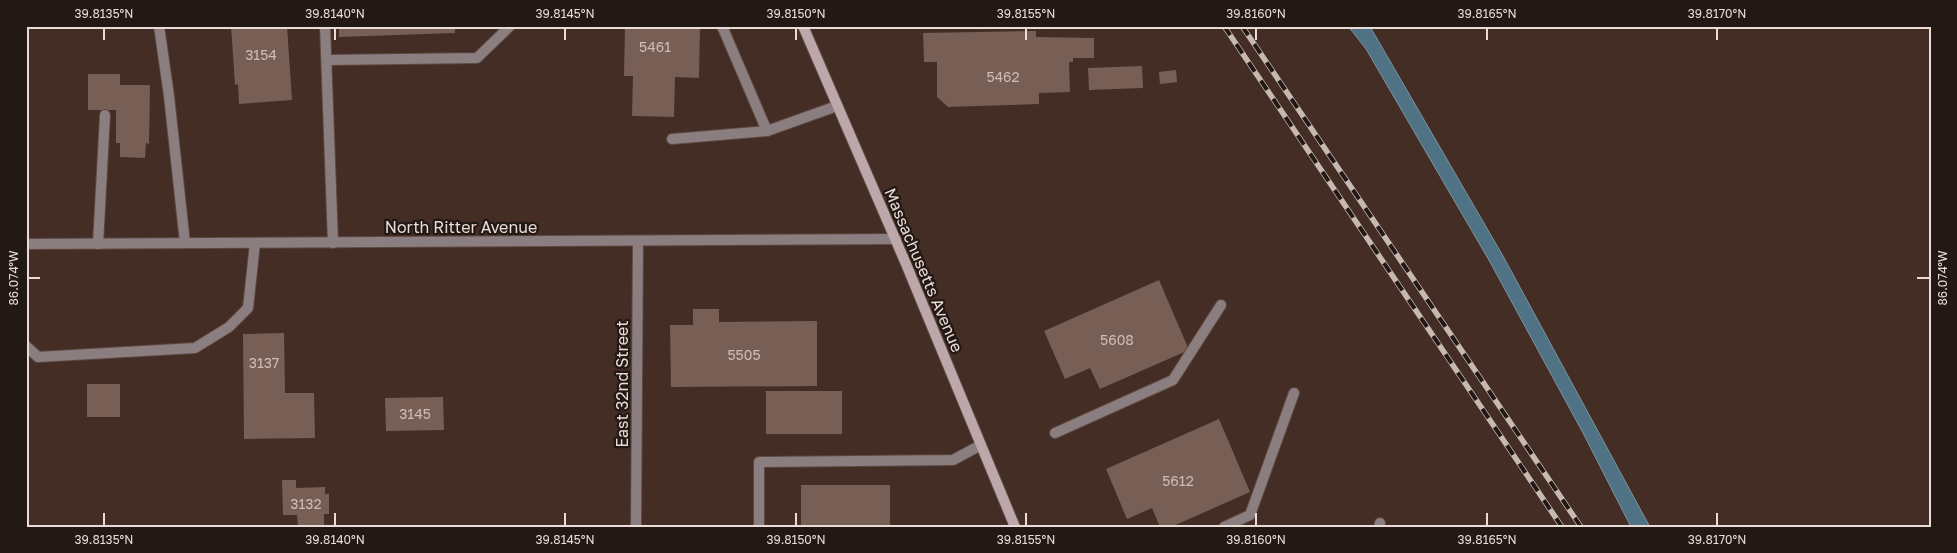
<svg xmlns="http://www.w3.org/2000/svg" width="1957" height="553" viewBox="0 0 1957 553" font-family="'Golos Text',sans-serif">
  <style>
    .water { fill: #4f7285; stroke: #7e929d }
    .building { fill: #785f56 }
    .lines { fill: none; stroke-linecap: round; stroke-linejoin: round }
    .service-casing { stroke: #5e4941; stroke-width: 12 }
    .minor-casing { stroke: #5e4941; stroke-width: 12 }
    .tertiary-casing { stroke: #5e4941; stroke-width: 12 }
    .secondary-casing { stroke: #5e4941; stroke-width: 12 }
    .service { stroke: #8b7e80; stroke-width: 10 }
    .minor { stroke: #8b7e80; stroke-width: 10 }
    .tertiary { stroke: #8b7e80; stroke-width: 10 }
    .secondary { stroke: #bca7ab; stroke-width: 10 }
    .rail-casing { stroke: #c8b8b2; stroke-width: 5.5 }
    .rail { stroke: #221814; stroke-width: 4; stroke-dasharray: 11; stroke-linecap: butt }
    .ticks { fill: none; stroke: #eadbd6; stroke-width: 2 }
    .labels { text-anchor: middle; stroke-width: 4.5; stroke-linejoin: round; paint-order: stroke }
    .number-label { font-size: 14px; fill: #cebcb6 }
    .street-label { font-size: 16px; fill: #eadbd6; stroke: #221814 }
    .neatline { fill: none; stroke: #eadbd6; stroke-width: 2 }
    .ticks-label { font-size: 12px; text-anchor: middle; fill: #eadbd6 }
  </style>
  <rect width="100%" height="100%" fill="#432d25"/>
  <polygon class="water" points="1348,26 1369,26 1372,30 1503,256 1650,527 1631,527 1583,433 1490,262 1366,49"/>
  <g class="building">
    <polygon points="231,26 287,26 292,100 239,104 238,84 235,85"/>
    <polygon points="339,26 455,26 455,33 339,37"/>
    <polygon points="625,26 700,26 699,78 675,77 674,117 632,116 633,76 624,76"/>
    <polygon points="1036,31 1036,37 1094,38 1094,58 1073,58 1073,62 1069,62 1070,92 1039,93 1039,104 948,107 937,97 937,62 924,62 923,33"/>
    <polygon points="1142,66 1143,88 1089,90 1088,68"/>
    <polygon points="1176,70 1177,82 1160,84 1159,72"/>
    <polygon points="88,74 120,74 120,85 150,85 149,144 146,143 145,158 120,157 120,143 116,143 116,110 88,110"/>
    <polygon points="1159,280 1189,350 1100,389 1090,368 1065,379 1044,331"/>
    <polygon points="693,309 719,309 719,322 817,321 817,386 671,387 670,325 693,325"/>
    <polygon points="284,333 285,393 314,393 315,438 244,439 243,334"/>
    <rect x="87" y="384" width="33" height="33"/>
    <rect x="766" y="391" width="76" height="43"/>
    <polygon points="443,397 444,430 386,431 385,398"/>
    <polygon points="1219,419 1250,492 1171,527 1160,527 1152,508 1127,519 1106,469"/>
    <polygon points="282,480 296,480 296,488 325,487 325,494 329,494 329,514 324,514 324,526 298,527 297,515 283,515"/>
    <rect x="801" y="485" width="89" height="42"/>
  </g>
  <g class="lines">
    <defs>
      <g id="service">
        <polyline points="159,26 169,96 185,243"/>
        <polyline points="325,26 333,243"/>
        <polyline points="722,26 767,131"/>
        <polyline points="327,60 477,58 510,26"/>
        <polyline points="672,139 767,131 837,106"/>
        <polyline points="98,244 105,115"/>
        <polyline points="26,346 38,357 195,348 229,327 248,308 255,243"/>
        <polyline points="1055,433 1173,380 1221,305"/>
        <polyline points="759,527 759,462 953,460 981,445"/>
        <polyline points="1224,527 1250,515 1294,393"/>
        <polyline points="1379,527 1380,523"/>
      </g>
      <polyline id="minor" points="636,527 638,241"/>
      <polyline id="tertiary" points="26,244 896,239"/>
      <polyline id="secondary" points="803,26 906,264 1015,527"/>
    </defs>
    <use href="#service" class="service-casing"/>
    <use href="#minor" class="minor-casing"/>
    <use href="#tertiary" class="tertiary-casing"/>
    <use href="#secondary" class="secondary-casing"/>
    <use href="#service" class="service"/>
    <use href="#minor" class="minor"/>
    <use href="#tertiary" class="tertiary"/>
    <use href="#secondary" class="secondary"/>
    <defs>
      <g id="rail">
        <polyline points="1224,26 1562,527"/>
        <polyline points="1242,26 1581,527"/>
      </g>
    </defs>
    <use href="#rail" class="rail-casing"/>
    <use href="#rail" class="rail"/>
  </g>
  <path class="ticks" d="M104,28V40M335,28V40M565,28V40M796,28V40M1026,28V40M1256,28V40M1487,28V40M1717,28V40M28,278H40M1917,278H1930M104,513V526M335,513V526M565,513V526M796,513V526M1026,513V526M1256,513V526M1487,513V526M1717,513V526"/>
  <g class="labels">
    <g class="number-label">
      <text x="655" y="52">5461</text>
      <text x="261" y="60">3154</text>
      <text x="1003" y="82">5462</text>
      <text x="1117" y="345">5608</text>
      <text x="744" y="360">5505</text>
      <text x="264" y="368">3137</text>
      <text x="415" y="419">3145</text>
      <text x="1178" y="486">5612</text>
      <text x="306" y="509">3132</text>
    </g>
    <g class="street-label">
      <text x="461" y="233">North Ritter Avenue</text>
      <text transform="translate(924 270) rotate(67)" y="6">Massachusetts Avenue</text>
      <text transform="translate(622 384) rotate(-90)" y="6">East 32nd Street</text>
    </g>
  </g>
  <rect width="1957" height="553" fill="none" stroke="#221814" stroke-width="55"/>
  <rect x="28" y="28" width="1902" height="498" class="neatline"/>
  <g class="ticks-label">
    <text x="104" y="18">39.8135°N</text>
    <text x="335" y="18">39.8140°N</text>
    <text x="565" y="18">39.8145°N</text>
    <text x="796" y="18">39.8150°N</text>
    <text x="1026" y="18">39.8155°N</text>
    <text x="1256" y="18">39.8160°N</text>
    <text x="1487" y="18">39.8165°N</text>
    <text x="1717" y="18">39.8170°N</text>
    <text transform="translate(1943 278) rotate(-90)" y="4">86.074°W</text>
    <text transform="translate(14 278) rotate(-90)" y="4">86.074°W</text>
    <text x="104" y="544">39.8135°N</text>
    <text x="335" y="544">39.8140°N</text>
    <text x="565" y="544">39.8145°N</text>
    <text x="796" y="544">39.8150°N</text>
    <text x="1026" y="544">39.8155°N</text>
    <text x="1256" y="544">39.8160°N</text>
    <text x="1487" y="544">39.8165°N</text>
    <text x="1717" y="544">39.8170°N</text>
  </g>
</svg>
